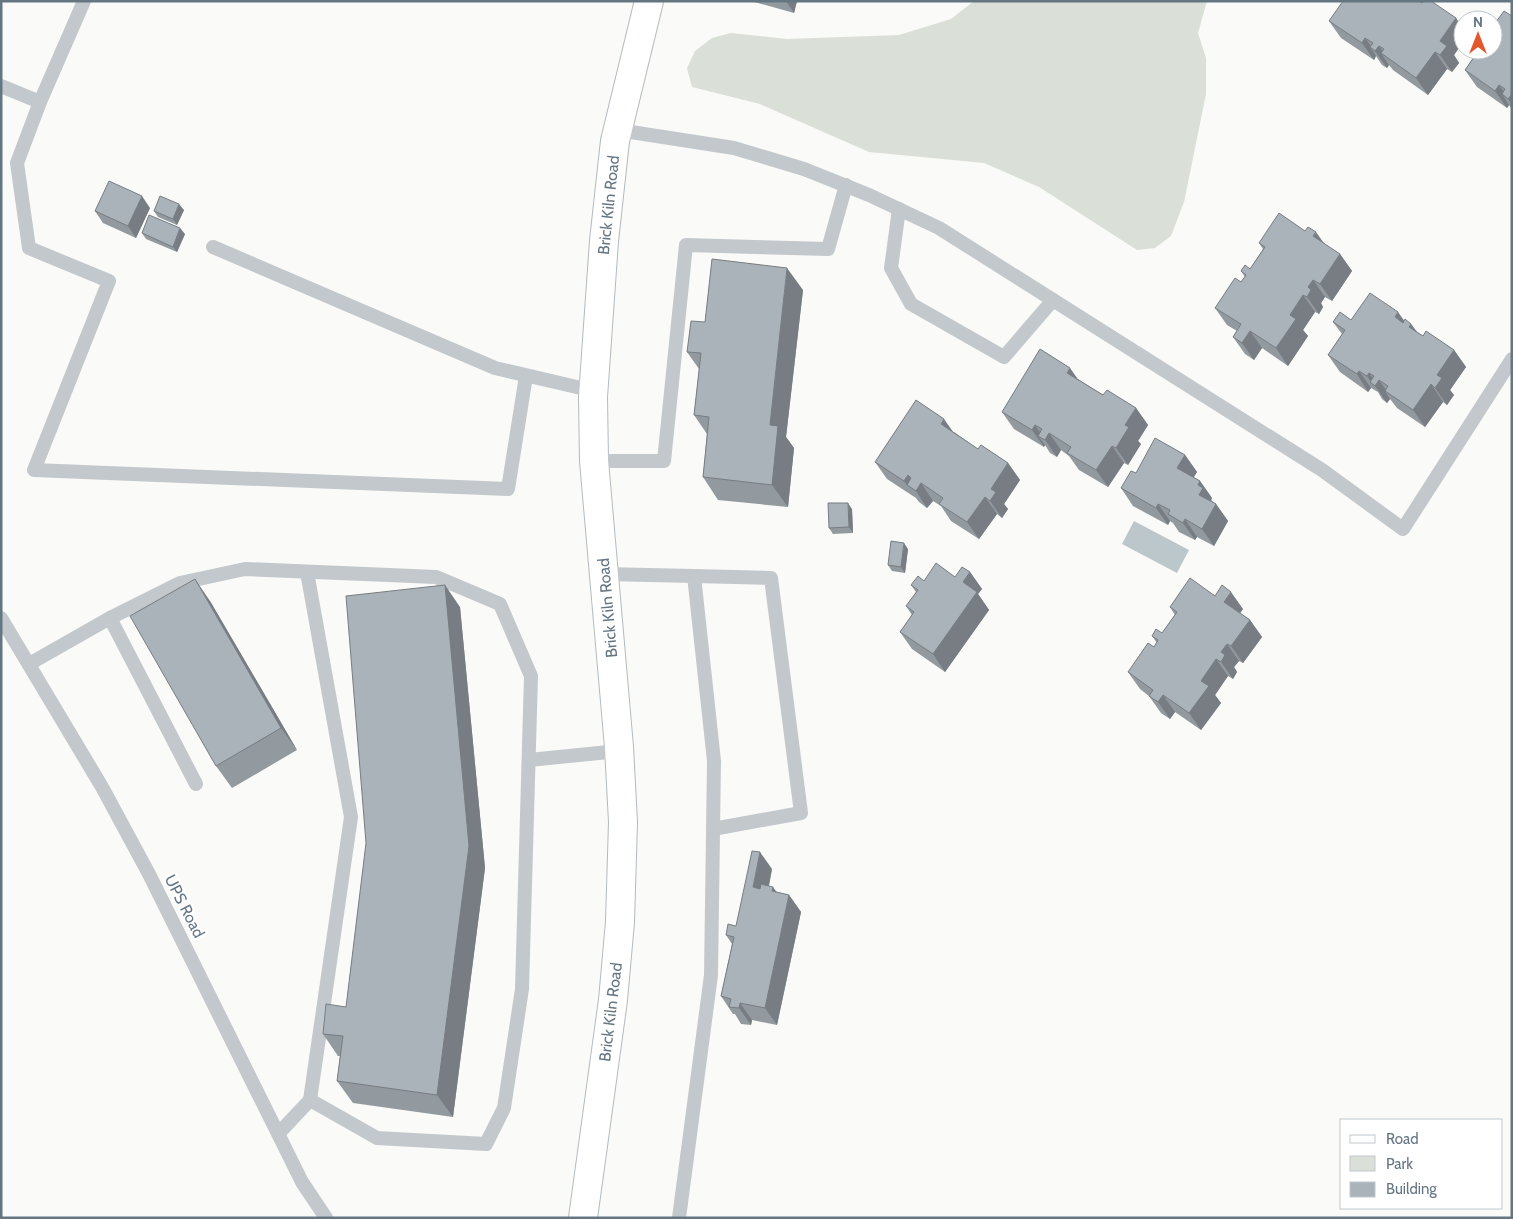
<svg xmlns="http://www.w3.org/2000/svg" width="1513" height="1219" viewBox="0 0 1513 1219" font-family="Cabin,sans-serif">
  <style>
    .green { fill: #dadfd7 }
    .water { fill: #bbc7cb }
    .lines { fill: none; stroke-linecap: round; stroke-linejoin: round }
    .secondary-casing { stroke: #b3babf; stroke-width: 30 }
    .lane { stroke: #c3c8cc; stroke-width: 14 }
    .secondary { stroke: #fff; stroke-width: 28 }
    .wall { fill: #929a9f }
    .shaded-wall { fill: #777d82 }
    .building { fill: #aab3b9; stroke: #777d82 }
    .labels { text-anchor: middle; stroke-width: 5; stroke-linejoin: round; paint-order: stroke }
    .street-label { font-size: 16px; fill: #657683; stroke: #fff }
  </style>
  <rect width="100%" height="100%" fill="#fafaf8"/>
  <polygon class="green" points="974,1 1207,1 1198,33 1206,58 1206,94 1184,202 1171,236 1155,248 1137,250 1039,187 984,163 869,152 760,104 692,87 687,68 695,51 712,38 731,33 787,39 899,35 951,19"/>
  <polygon class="water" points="1134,521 1189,550 1177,573 1122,544"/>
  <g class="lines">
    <defs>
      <polyline id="secondary" points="583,1218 613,1000 620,922 623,822 619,747 594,461 593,397 604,241 615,141 649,1"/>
    </defs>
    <use href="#secondary" class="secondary-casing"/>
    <g class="lane">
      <polyline points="1,86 40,102 17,163 29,248 109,281 34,470 508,489 526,376"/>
      <polyline points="40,102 84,1"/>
      <polyline points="618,130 734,148 804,169 869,195 939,228 1322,470 1403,529 1512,359"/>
      <polyline points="899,209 891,268 911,304 1004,357 1053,300"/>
      <polyline points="213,247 495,368 594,391"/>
      <polyline points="594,461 664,461 686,245 828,249 846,185"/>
      <polyline points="307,572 351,817 310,1100"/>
      <polyline points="604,574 694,576 714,761 711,975 679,1218"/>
      <polyline points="694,576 771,578 801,813 713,829"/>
      <polyline points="1,618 102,787 149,874 302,1182 326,1218"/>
      <polyline points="110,618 180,583 245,569 436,577 500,604 531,676 522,989 504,1108 486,1144 377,1138 310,1100 279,1133"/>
      <polyline points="29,664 110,618 196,784"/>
      <polyline points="529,760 619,751"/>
    </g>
    <use href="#secondary" class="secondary"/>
  </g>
  <g class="wall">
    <polygon points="751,1 797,1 794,13"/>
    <polygon points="1423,2 1456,18 1463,29 1463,42 1454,55 1459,63 1452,72 1447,69 1428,95 1393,70 1389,65 1387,68 1382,65 1376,56 1374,60 1341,38 1329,21"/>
    <polygon points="1512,16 1512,109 1509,105 1507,108 1477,87 1465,70 1477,52 1476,50 1493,50"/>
    <polygon points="150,208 136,238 103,223 95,211"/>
    <polygon points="184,210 177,225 158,217 154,211"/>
    <polygon points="142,233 185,234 177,252 146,239"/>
    <polygon points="1259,243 1324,244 1340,254 1352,271 1332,301 1325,297 1321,303 1323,307 1319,314 1315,312 1303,330 1308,336 1288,366 1262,348 1254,360 1245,354 1233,337 1237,331 1227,325 1215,308 1241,282 1245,277 1241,271 1250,269 1263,249"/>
    <polygon points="803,290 786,437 794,448 788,507 718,500 703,477 707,434 694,415 699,369 687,352 705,322"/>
    <polygon points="1351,320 1404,321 1411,324 1418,333 1423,336 1454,350 1466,367 1450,390 1454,395 1447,405 1443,402 1425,427 1397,408 1390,399 1387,403 1382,399 1378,392 1371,388 1368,392 1340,372 1328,355 1342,334 1333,322"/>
    <polygon points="1078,379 1103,395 1136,408 1148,425 1138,441 1141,444 1128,465 1124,463 1108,487 1079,470 1069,456 1061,450 1057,457 1050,453 1045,445 1044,447 1014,429 1002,412"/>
    <polygon points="954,432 978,449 1008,463 1020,480 1004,504 1008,509 1002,518 997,514 979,539 951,521 941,506 933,501 927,508 919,502 916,498 887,479 875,462"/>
    <polygon points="1185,455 1197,472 1193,478 1200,481 1212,498 1211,500 1213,502 1216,504 1228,521 1214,546 1197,537 1195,540 1179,532 1173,523 1170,521 1168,525 1133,506 1121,488 1136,473"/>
    <polygon points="852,509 853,533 833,534 829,528"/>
    <polygon points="908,549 905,573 892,571 888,565"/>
    <polygon points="970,572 982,589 978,594 989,610 945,672 912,649 900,632 912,615 906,606 916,592 911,585 924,581 955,577"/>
    <polygon points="1215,596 1243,609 1240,613 1250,620 1262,637 1243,663 1239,661 1234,667 1237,672 1233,679 1228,676 1215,695 1221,703 1201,730 1175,712 1170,719 1161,713 1149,696 1140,689 1128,672 1154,647 1157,643 1152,636 1162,633 1175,615 1170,607"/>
    <polygon points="210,601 297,750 232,788 216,766"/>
    <polygon points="460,607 485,868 453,1117 353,1103 337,1081 340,1056 338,1056 323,1034 346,1007"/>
    <polygon points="772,869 769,886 777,892 789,895 801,912 777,1025 752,1020 751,1025 741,1024 735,1014 733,1014 721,996 732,944 726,935 736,926"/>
  </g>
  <g class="shaded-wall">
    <polygon points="786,1 797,1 794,13"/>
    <polygon points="1456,18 1463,29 1463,42 1454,55 1459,63 1452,72 1440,55 1440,41"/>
    <polygon points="1365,38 1374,50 1370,47 1376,56 1374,60 1362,43"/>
    <polygon points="1379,46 1387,57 1381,53 1389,65 1387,68 1375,51"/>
    <polygon points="1435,52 1447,69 1428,95 1416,78"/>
    <polygon points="1499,85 1509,99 1512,94 1512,104 1508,99 1502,94 1509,105 1507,108 1495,91"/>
    <polygon points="142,196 150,208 136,238 128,226"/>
    <polygon points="179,204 184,210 177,225 173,219"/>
    <polygon points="180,228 185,234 177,252 173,247"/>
    <polygon points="1316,232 1328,249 1313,236"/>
    <polygon points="1340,254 1352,271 1332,301 1320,284"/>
    <polygon points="787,268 803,290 786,437 794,448 788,507 772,485 770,425"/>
    <polygon points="1313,280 1325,297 1321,303 1323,307 1319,314 1307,297 1308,287"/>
    <polygon points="1303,295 1315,312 1303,330 1308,336 1288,366 1276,348 1290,315"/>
    <polygon points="1398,312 1410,329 1395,317"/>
    <polygon points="1411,324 1423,341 1409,327"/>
    <polygon points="1250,331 1262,348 1254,360 1242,343"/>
    <polygon points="1454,350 1466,367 1450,390 1454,395 1447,405 1435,388 1437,375"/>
    <polygon points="1070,368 1082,385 1067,373"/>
    <polygon points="1359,371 1371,388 1368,392 1357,374"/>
    <polygon points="1369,373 1377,384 1379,380 1388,393 1385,391 1390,399 1387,403 1375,386 1372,383 1367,376"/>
    <polygon points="1431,384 1443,402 1425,427 1413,410"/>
    <polygon points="1136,408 1148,425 1138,441 1141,444 1128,465 1116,448 1125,425"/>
    <polygon points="944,419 956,436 941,424"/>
    <polygon points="1035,425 1045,439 1049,433 1061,450 1057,457 1045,440 1038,436 1045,445 1044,447 1032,430"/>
    <polygon points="1112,446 1124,463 1108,487 1096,470"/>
    <polygon points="1185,455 1197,472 1189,485 1177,468"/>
    <polygon points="1008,463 1020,480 1004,504 1008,509 1002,518 990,501 991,489"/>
    <polygon points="908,475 917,489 921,483 933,501 927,508 916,491 907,485 904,481"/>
    <polygon points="1200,481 1212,498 1211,500 1215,505 1199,495 1198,485"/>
    <polygon points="985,497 997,514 979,539 967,522"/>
    <polygon points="848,503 852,509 853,533 849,527"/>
    <polygon points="1158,504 1170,521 1168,525 1156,508"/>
    <polygon points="1216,504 1228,521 1214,546 1202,529"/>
    <polygon points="1185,519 1197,537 1195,540 1183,523"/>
    <polygon points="904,543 908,549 905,573 901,567"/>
    <polygon points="970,572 982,589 978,594 989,610 945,672 933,654 963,582"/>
    <polygon points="195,579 210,601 297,750 281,728"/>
    <polygon points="445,585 460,607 485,868 453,1117 437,1095"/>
    <polygon points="1231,592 1243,609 1236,619 1224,602"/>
    <polygon points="1250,620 1262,637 1243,663 1231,646"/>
    <polygon points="1227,644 1239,661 1234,667 1237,672 1233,679 1221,662 1221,652"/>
    <polygon points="1216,659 1228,676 1215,695 1221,703 1201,730 1189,713 1201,681"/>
    <polygon points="1163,695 1175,712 1170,719 1158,702"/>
    <polygon points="760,852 772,869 765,904 753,887"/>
    <polygon points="773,887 785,904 772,891"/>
    <polygon points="789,895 801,912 777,1025 765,1008"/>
    <polygon points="740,1003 752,1020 751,1025 739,1008"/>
  </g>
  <g class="building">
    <polygon points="1343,1 1419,1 1422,3 1424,1 1431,1 1456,18 1440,41 1447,46 1440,55 1435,52 1416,78 1381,53 1384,49 1379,46 1375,51 1370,47 1373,43 1365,38 1362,43 1329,21"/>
    <polygon points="1504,11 1512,16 1512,94 1508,99 1502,94 1505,89 1499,85 1495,91 1465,70 1479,50 1493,50 1493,26"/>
    <polygon points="109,181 142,196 128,226 95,211"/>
    <polygon points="160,196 179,204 173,219 154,211"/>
    <polygon points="1279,213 1305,231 1308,227 1316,232 1313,236 1340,254 1320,284 1313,280 1308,287 1311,290 1307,297 1303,295 1290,315 1296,319 1276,348 1250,331 1242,343 1233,337 1241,324 1215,308 1235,278 1241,282 1246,275 1241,271 1245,265 1250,269 1265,247 1259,243"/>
    <polygon points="149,215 180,228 173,247 142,233"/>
    <polygon points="712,259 787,268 770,425 778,426 772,485 703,477 709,417 694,415 701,353 687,352 691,321 705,322"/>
    <polygon points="1370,293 1398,312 1395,317 1403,323 1405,319 1411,324 1409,327 1423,336 1426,331 1454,350 1437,375 1442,378 1435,388 1431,384 1413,410 1385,391 1388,386 1379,380 1375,386 1370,382 1374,376 1369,373 1367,376 1359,371 1357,374 1328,355 1345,330 1333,322 1340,312 1351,320"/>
    <polygon points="1040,349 1070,368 1067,373 1103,395 1107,390 1136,408 1125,425 1129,427 1116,448 1112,446 1096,470 1067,453 1071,447 1049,433 1045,440 1038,436 1042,429 1035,425 1032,430 1002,412"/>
    <polygon points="916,400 944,419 941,424 978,449 981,445 1008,463 991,489 996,492 990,501 985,497 967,522 939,504 943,498 921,483 916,491 907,485 911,478 908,475 904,481 875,462"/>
    <polygon points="1155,438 1185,455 1177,468 1200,481 1198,485 1203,488 1199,495 1216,504 1202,529 1185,519 1183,523 1168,514 1170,510 1158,504 1156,508 1121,488 1131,471 1136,473"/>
    <polygon points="828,503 848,503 849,527 829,528"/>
    <polygon points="891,541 904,543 901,567 888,565"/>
    <polygon points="936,563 955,577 962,567 970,572 963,582 977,592 933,654 900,632 914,612 906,606 918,590 911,585 918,576 924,581"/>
    <polygon points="1190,578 1215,596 1222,585 1231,592 1224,602 1250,620 1231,646 1227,644 1221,652 1225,655 1221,662 1216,659 1201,681 1209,686 1189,713 1163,695 1158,702 1149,696 1153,690 1128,672 1148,643 1154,647 1158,640 1152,636 1156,629 1162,633 1177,612 1170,607"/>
    <polygon points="195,579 281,728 216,766 130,616"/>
    <polygon points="445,585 469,846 437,1095 337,1081 343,1036 323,1034 326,1004 346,1007 366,843 346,596"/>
    <polygon points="752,851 760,852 753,887 760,889 761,884 773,887 772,891 789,895 765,1008 740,1003 739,1008 729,1007 731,999 721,996 734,937 726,935 728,924 736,926"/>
  </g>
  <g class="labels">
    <g class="street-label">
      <text transform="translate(608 205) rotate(-84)" y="6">Brick Kiln Road</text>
      <text transform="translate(607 608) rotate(-95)" y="6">Brick Kiln Road</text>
      <text transform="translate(185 906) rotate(63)" y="6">UPS Road</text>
      <text transform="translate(610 1012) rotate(-83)" y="6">Brick Kiln Road</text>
    </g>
  </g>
  <rect width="1513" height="1219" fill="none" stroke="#657683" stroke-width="5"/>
  <rect x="1340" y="1119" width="162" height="90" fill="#ffffff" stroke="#c1c8cd"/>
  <rect x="1350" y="1135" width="25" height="8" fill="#ffffff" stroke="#c1c8cd"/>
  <text x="1386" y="1144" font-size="15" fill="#657683">Road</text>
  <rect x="1350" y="1156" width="25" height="15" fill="#dadfd7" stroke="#c1c8cd"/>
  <text x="1386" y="1169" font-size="15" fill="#657683">Park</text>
  <rect x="1350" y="1182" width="25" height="15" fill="#aab3b9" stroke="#c1c8cd"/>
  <text x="1386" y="1194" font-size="15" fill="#657683">Building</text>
  <g transform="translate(1478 35)"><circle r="24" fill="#ffffff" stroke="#c1c8cd"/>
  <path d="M0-4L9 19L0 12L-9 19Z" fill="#e4572e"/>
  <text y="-8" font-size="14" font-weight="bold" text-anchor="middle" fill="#657683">N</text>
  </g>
</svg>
